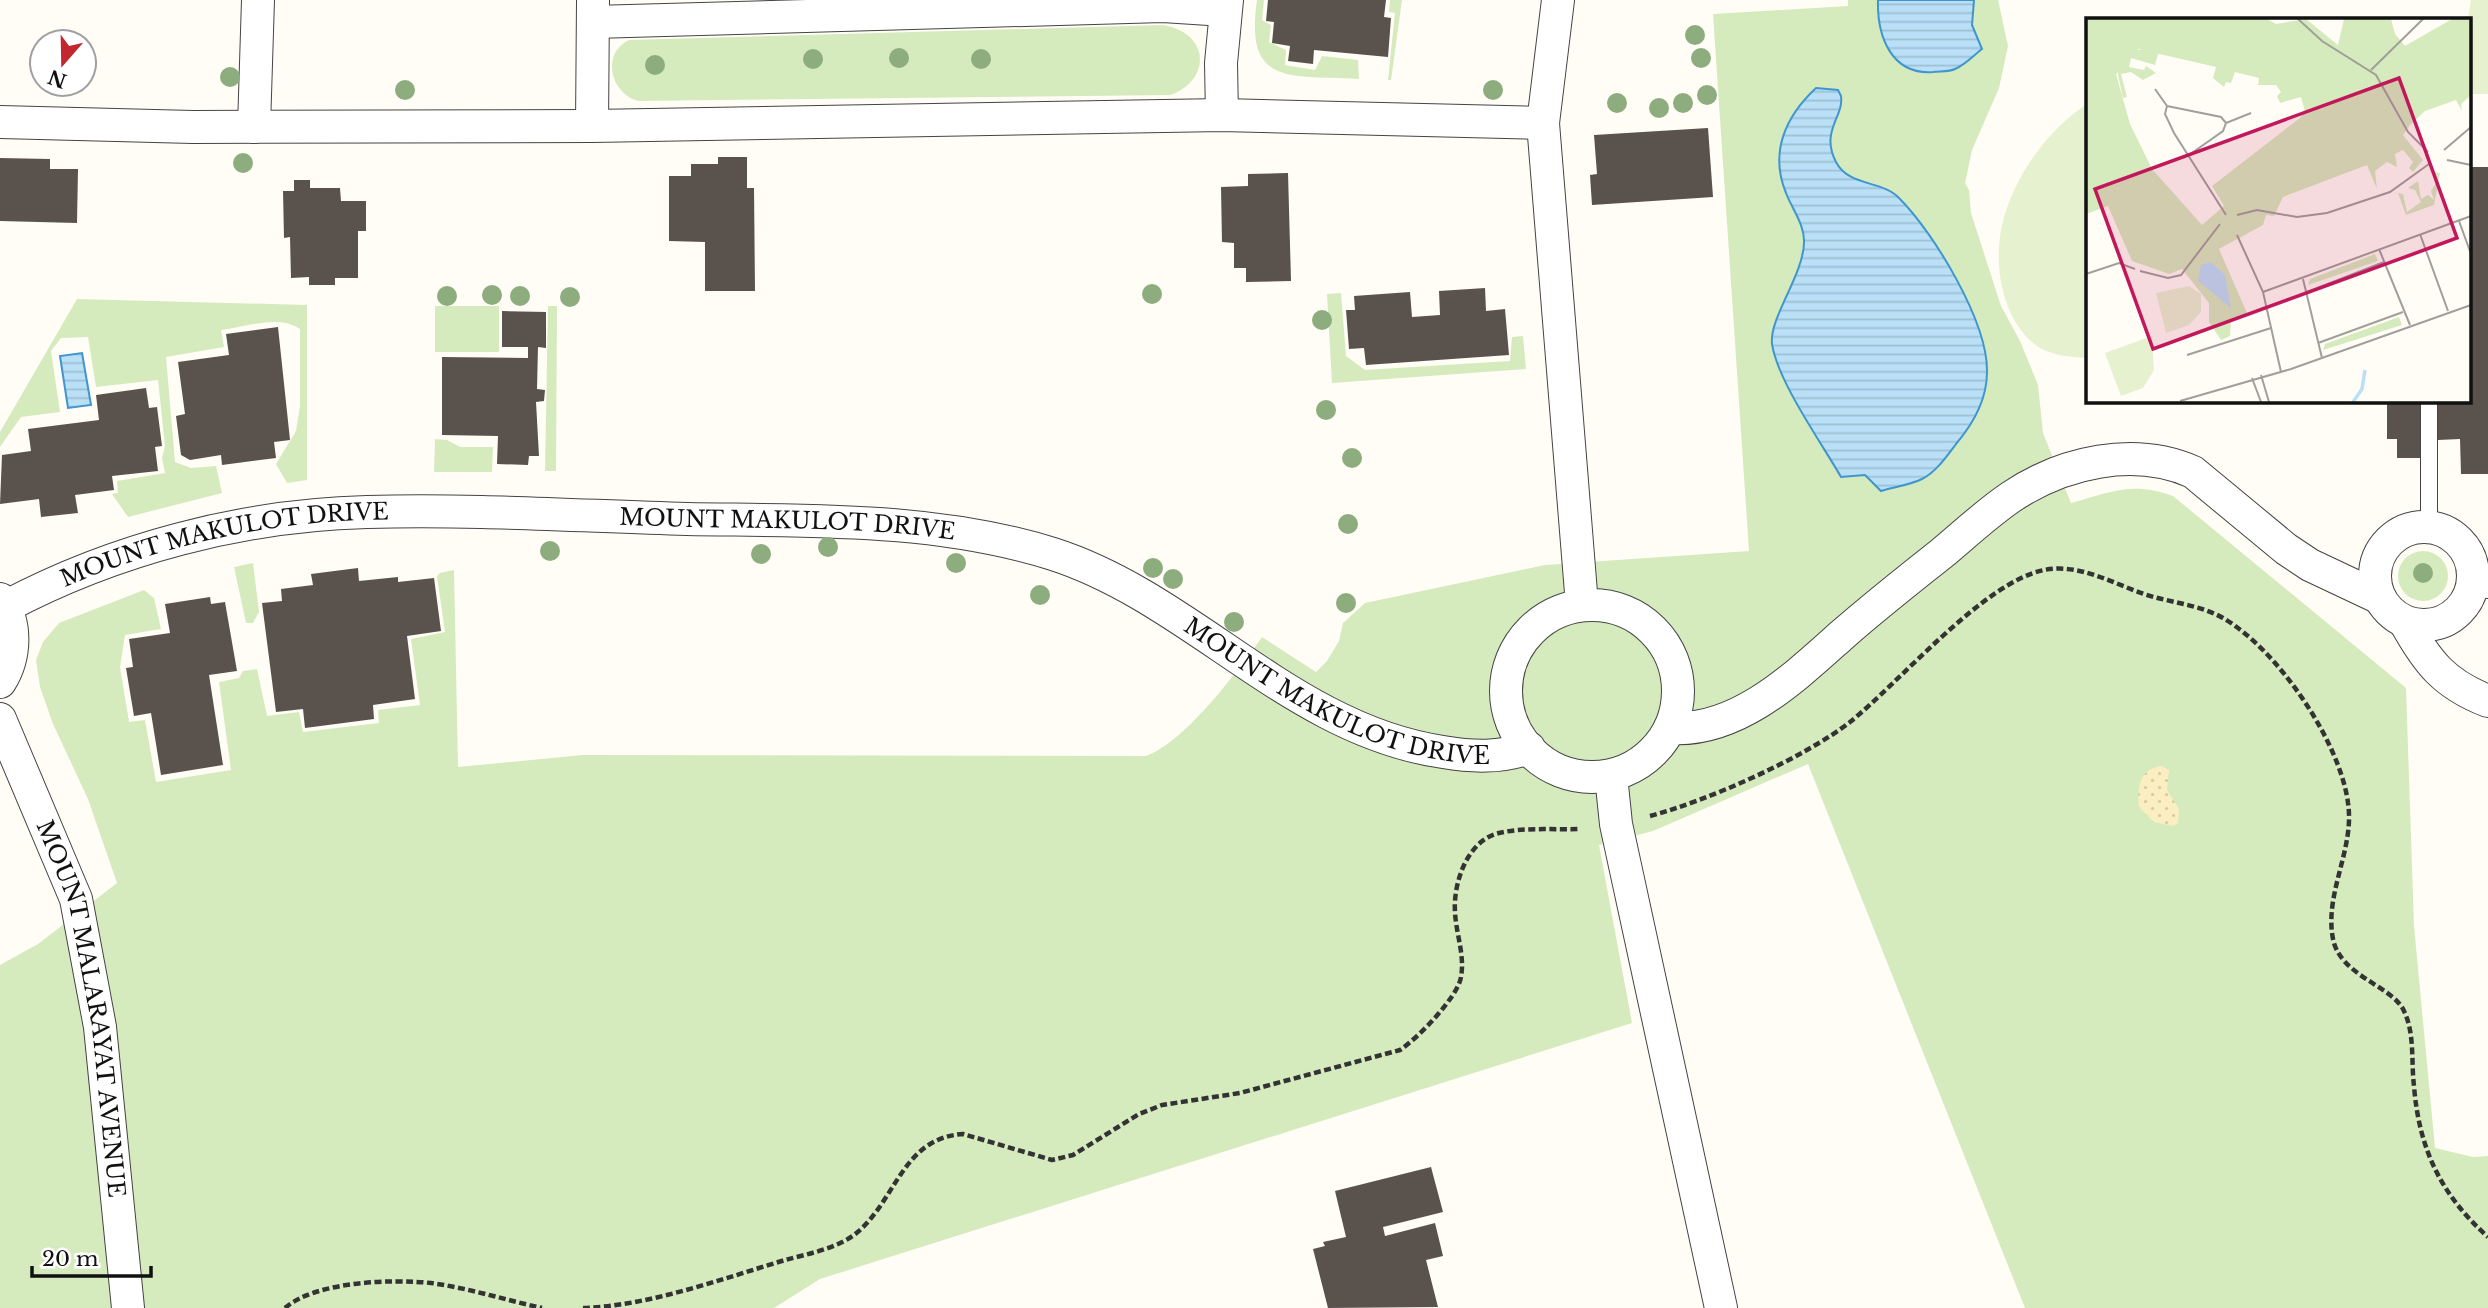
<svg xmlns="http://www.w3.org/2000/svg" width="2488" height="1308" viewBox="0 0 2488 1308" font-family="'Libre Baskerville',serif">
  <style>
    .grass { fill: #d5ebbd }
    .sand { fill: url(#sand-dots) }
    .pitch { fill: #e6f2cf }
    .water { fill: url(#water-rules); stroke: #3f96cf; stroke-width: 2 }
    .building { fill: #5a524d }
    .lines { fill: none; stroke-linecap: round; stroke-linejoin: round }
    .service-casing { stroke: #444; stroke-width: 18 }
    .minor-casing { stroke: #444; stroke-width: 34 }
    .path { stroke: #333; stroke-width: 4.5; stroke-dasharray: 7 3.5; stroke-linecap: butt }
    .service { stroke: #fff; stroke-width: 16 }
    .minor { stroke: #fff; stroke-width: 32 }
    .tree { fill: #8dad7f }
    .labels { text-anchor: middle; stroke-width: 7; stroke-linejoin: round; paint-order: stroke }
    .street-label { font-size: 23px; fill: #111; stroke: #fff }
    .inset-river { fill: none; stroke: #b9e0f7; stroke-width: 3.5 }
    .inset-road { fill: none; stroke: #a09f9a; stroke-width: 2 }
    .view { fill: #c2185b; fill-opacity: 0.15; stroke: #c2185b; stroke-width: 3.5 }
    .inset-edge { fill: none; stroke: #111; stroke-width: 3.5 }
  </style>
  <defs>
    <pattern id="sand-dots" width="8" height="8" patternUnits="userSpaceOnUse" patternTransform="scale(1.75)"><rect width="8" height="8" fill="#fbeec1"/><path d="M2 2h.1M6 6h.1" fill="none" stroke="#d6cba5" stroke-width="1.8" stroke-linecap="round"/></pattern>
    <pattern id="water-rules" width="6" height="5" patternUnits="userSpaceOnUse" patternTransform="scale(1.75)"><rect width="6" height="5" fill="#b9e0f7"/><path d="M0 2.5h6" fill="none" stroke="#9ebfd3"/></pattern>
  </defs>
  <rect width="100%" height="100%" fill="#fffdf5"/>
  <g class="grass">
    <path d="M1257,0H1264L1262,20L1271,25L1269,42L1286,50L1285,65L1315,70L1322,56L1358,60L1359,79C1292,75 1244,88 1257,0Z"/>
    <polygon points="1390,0 1402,0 1391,80 1388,80 1395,13 1389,12"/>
    <path d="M1848,0H1998L2008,46L1999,88L1972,150L1965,183L1969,190L1971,213L2001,306L2020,341L2038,385L2043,433L2071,503C2110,492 2133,481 2173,496L2406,688L2414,926L2435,1148L2473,1157L2488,1156V1308H2025L1808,764L1653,831L1599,845L1632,1023L820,1279L774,1308H0V965L38,944L117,883L88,799L53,724L40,687L36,660L43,642L59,623L144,590L154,598L161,629L125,635L120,667L129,722L145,720L156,782L231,770L219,682L239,678L243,671L257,669L267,716L299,712L303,732L379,723L378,710L420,705L411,639L445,632L437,576L440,573L454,570L458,767L583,755L1146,756C1185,742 1237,672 1262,637L1316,672L1327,661L1339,641L1343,623L1365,603L1545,565L1749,551L1713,14L1848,6Z"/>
    <path d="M1163,25C1211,33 1211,81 1170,95L638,101C610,93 601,53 629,40Z"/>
    <polygon points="1341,293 1346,356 1365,370 1510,361 1512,337 1523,336 1526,369 1332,383 1327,294"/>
    <path d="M77,299L307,305V480L287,483L276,464L296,431L300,406V329C279,314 245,327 221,330L224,347L166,357L175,462L191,468L216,466L222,493L128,517L112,494L118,493L117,481L165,473L162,458L165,446L158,380L96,387L88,337L61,338L51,351L60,412L21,417L0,447V432Z"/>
    <rect x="435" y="306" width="64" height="46"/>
    <polygon points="548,306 557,306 556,471 545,471"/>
    <polygon points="435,439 447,440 460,447 493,447 492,472 434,472"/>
    <circle cx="2423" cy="576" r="25"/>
    <polygon points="253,563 259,612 253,623 246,623 234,567"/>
  </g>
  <path class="sand" d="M2162,766L2169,770L2167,790L2179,809L2178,823L2174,826L2154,822L2139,807C2137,787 2140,768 2162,766Z"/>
  <g class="pitch">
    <polygon points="2471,0 2488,0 2488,94 2469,94 2468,19"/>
    <path d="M2087,104V358C2072,357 2054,356 2040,348C2002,323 1993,266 2002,225C2013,178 2047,130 2087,104Z"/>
  </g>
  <g class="water">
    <path d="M1878,0H1974L1972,25L1982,49C1974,55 1965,65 1955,69C1949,72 1940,71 1933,72C1891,75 1877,36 1878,0Z"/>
    <path d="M1816,88L1838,90L1841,96C1844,117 1820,131 1836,162C1849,187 1882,180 1899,198C1934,233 1988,322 1987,372C1987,399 1973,424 1956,444C1947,456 1936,472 1922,479C1910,485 1894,487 1881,491L1865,475L1841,477C1821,442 1778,382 1772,344C1769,318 1803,276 1804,243C1805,225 1792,209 1786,193C1769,152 1786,116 1816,88Z"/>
    <polygon points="82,353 91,405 68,408 60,356"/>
  </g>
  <g class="building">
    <polygon points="1268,0 1386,0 1384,17 1391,18 1388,57 1314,50 1313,64 1288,61 1290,46 1272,43 1274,22 1266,21"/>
    <polygon points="1708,128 1713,197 1592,205 1590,175 1597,174 1594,135"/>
    <polygon points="718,157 747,157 747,188 754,188 755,291 705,291 705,242 669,241 669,176 691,176 691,164 718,164"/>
    <polygon points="0,158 50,159 50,169 78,169 77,223 0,221"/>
    <polygon points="2469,167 2488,167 2488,474 2461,474 2460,439 2438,440 2438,458 2397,458 2397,439 2387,439 2387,401 2469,401"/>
    <polygon points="1288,173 1291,281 1246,282 1246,268 1234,268 1234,243 1222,242 1221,187 1248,186 1248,174"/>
    <polygon points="294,180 310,180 310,188 340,188 341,201 366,201 366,231 358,231 358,278 335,278 335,285 309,285 309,277 291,278 290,237 284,238 283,191 294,191"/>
    <polygon points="1485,288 1486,311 1505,309 1509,355 1366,365 1364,348 1349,349 1346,310 1355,310 1354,296 1410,292 1412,317 1440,315 1439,291"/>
    <polygon points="502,311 546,312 546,348 538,347 537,389 545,390 544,401 536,402 539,456 529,456 528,465 497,464 498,436 442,435 442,357 528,358 528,347 502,347"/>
    <polygon points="278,327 290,440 274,442 276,458 222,465 221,455 190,460 181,455 176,416 185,414 178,362 229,355 226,334"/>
    <polygon points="146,388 149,408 157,407 162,446 155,447 158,471 112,476 114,490 75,495 78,513 41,517 39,499 0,504 2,455 31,451 28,429 99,420 96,395"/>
    <polygon points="358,568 359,581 398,577 398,582 434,578 441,631 407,636 415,699 373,705 374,719 305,728 303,709 276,712 262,603 282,601 281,589 313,585 311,574"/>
    <polygon points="210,597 211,604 225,602 237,671 209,675 223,765 161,775 151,713 134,716 126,668 133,667 129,639 170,633 165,604"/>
    <polygon points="1431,1167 1443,1212 1383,1227 1385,1236 1435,1223 1443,1256 1426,1260 1438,1307 1328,1308 1313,1249 1325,1246 1323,1242 1346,1237 1335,1191"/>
  </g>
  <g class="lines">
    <defs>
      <g id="service">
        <polyline points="2429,401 2429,527"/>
        <polyline points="2471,588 2488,590"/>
      </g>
      <g id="minor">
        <polyline points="593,22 1163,6 1225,10"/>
        <polyline points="1222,115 1221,63 1227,0"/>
        <polyline points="0,122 193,127 592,126 1222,115 1543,123 1558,0"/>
        <polyline points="1543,123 1582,605"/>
        <polyline points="592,126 593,1"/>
        <polyline points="254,127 258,0"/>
        <circle cx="2424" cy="576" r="49"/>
        <path d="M0,599C17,623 16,657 0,682"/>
        <circle cx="1592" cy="691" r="86"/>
        <path id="s1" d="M5,607C114,549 243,515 367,512C473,509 581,516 687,519C809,521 935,517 1053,554C1193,599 1292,730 1443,752C1473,757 1499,758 1529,748"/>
        <path d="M2405,622C2427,662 2444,684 2488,701"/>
        <path id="s2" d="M0,719L76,899L100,1027L128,1308"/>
        <path d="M1670,728C1737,733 1795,677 1842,635C1874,607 1908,580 1941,554C1964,535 1986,514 2011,497C2063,462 2134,446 2193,472L2286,549L2310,565L2380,598"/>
        <polyline points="1611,776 1616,824 1721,1308"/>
      </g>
    </defs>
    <use href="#service" class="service-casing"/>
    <use href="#minor" class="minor-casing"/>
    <g class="path">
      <path d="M1650,816C1707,801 1804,758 1850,722C1900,682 1984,582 2044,570C2079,563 2112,583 2144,594C2171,603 2198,604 2223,618C2277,649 2340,741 2348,803C2355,849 2324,893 2333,939C2340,976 2393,986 2404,1011C2415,1034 2411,1062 2414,1086C2419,1149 2441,1195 2488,1237"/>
      <path d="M285,1308C316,1281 392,1279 431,1283C468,1288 506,1300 542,1308"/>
      <path d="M583,1308C648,1306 722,1279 785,1260C807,1254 835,1249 854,1235C896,1203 901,1138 963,1134L1052,1160L1073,1155L1139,1114L1162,1105L1240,1093L1400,1050C1417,1039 1458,997 1461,977C1465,955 1456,934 1455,912C1453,884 1467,840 1499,833C1524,827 1554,830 1580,829"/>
    </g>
    <use href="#service" class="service"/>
    <use href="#minor" class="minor"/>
  </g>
  <g class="tree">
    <circle cx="1695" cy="35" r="10"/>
    <circle cx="899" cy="58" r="10"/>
    <circle cx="1701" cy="58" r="10"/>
    <circle cx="813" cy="59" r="10"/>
    <circle cx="981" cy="59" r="10"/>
    <circle cx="655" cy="65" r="10"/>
    <circle cx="230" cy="77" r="10"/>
    <circle cx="405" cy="90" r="10"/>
    <circle cx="1493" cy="90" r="10"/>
    <circle cx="1707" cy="95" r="10"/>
    <circle cx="1617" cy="103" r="10"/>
    <circle cx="1683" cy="103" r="10"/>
    <circle cx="1659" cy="108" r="10"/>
    <circle cx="243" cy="163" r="10"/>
    <circle cx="1152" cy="294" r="10"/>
    <circle cx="492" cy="295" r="10"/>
    <circle cx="447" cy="296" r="10"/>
    <circle cx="520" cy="296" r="10"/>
    <circle cx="570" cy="297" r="10"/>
    <circle cx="1322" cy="320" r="10"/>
    <circle cx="1326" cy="410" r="10"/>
    <circle cx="1352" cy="458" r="10"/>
    <circle cx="1348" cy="524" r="10"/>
    <circle cx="828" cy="547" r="10"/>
    <circle cx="550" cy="551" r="10"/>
    <circle cx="761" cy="554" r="10"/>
    <circle cx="956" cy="563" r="10"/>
    <circle cx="1153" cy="568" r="10"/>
    <circle cx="2423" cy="573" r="10"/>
    <circle cx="1173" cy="579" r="10"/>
    <circle cx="1040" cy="595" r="10"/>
    <circle cx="1346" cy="603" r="10"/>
    <circle cx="1234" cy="622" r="10"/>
  </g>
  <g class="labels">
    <g class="street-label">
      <text dy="8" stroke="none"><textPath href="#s1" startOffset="798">MOUNT MAKULOT DRIVE</textPath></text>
      <text dy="8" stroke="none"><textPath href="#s1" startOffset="231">MOUNT MAKULOT DRIVE</textPath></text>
      <text dy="8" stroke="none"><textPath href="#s1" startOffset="1386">MOUNT MAKULOT DRIVE</textPath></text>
      <text dy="8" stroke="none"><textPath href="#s2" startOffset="304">MOUNT MALARAYAT AVENUE</textPath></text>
    </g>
  </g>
  <g transform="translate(2086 18)">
    <rect width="385" height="385" fill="#fffdf5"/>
    <path d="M0,1H181L190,6L220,1L252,27L258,1H305L309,16L319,28L366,1H385V77L375,86L376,93L370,82L339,93L324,107L317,117L337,142L327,154L323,150L327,144L317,132L309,136L311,149L301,144L289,153L291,171L281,147L197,179L188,198L180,197L177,207L133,231L161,295L145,302L144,318L135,322L123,304V285L96,251L83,256L46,243L22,188L0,196ZM52,31L130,49L127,60L138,69L140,64L145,65L149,54L173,60L172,67H190L195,74L191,78L194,85L215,79L219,94L214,100L126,168L138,188L116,207L66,151L44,106L30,56ZM346,154L354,155L348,187L320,197L312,175L317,176L321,194L335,184L329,172L322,170L332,163L335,181L342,177L348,182L345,173L352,162ZM289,236L292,243L222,267L224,261ZM313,299L316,307L237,332L239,326Z" fill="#d5ebbd" fill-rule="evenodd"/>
    <path d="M42,32H63L92,38L72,36L69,47L45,40L43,49L58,52L60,48L70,55L57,62L45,54L35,56L41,79L37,80L30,47L36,34Z" fill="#d5ebbd"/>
    <path d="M103,268L115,276V294L103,307L80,315L70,275ZM66,318L68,352L57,370L35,378L19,335Z" fill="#e6f2cf"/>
    <path d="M125,244L139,257L145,290L112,263L115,247Z" fill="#b9e0f7"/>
    <path class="inset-river" d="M267,384L276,371L279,352"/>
    <path class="inset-road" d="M212,1L236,23L290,57L322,114L342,134M285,52L337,1M69,71L81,88L79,96L88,115L140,197M81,88L135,99L140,105M358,132L385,109M103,137L137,113L140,105L165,95M361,142L385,147M151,197L171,192L211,199L241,195L304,174L343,146M373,203L385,236M334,216L362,293M151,217L177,274M293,231L324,307M54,253L82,260L95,257L134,206M0,256L33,245L49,251M217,261L236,340M221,274L298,244M232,325L317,294M101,337L185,310M195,354L177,274L385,198M175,357L183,384M166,360L175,384M94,383L205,351L385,287"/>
    <path class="view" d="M313,60L371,220L67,331L9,171Z"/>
    <rect width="385" height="385" class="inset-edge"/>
  </g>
  <g transform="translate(63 63) rotate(200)"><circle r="33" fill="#ffffff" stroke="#a0a0a0" stroke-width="2"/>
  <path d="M0-5L12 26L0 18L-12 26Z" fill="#c4262e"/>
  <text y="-10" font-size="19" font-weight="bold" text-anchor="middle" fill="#111111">N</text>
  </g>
  <path d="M32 1266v10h119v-10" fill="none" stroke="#111111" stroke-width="3.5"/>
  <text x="42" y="1266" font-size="21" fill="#111111" stroke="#ffffff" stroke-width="5" paint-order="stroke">20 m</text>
</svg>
